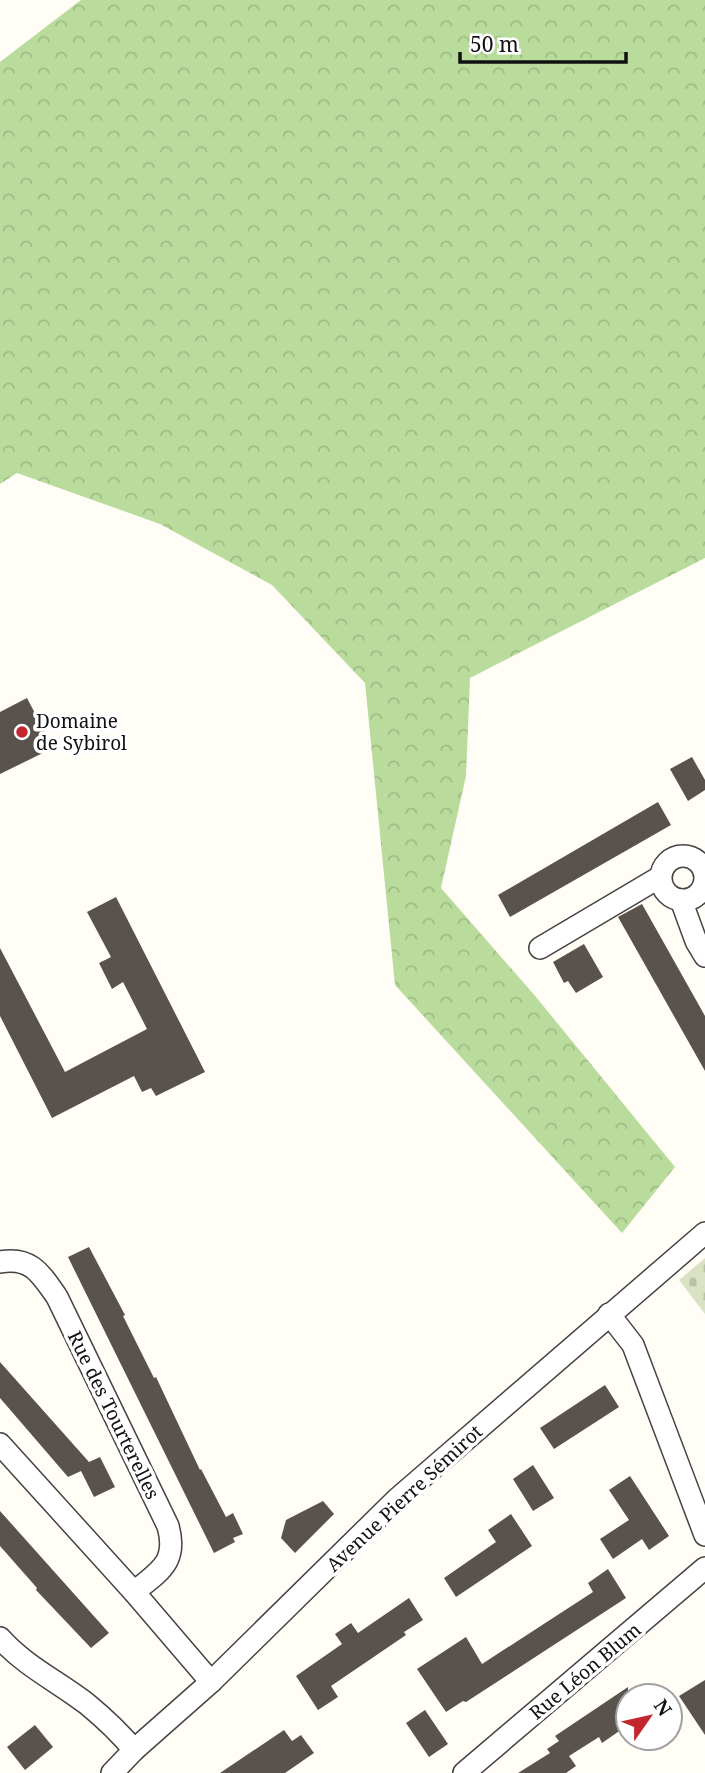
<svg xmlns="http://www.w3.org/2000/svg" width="705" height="1773" viewBox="0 0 705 1773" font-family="'Noto Serif',serif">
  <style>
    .forest { fill: url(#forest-crowns) }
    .cemetery { fill: url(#cemetery-stones) }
    .building { fill: #5a524d }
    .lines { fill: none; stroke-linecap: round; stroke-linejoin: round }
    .minor-casing { stroke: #444; stroke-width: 24 }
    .minor { stroke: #fff; stroke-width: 21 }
    .poi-dot { fill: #c4262e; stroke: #fff; stroke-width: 2.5 }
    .labels { text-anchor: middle; stroke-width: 7; stroke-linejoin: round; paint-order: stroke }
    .poi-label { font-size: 19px; fill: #111; stroke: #fff; text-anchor: start }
    .street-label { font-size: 19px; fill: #111; stroke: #fff }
  </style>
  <defs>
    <pattern id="forest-crowns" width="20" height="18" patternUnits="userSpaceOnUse" patternTransform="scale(1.75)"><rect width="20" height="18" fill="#b9dc9c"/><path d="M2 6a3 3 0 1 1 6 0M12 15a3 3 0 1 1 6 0" fill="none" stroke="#9ebc85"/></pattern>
    <pattern id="cemetery-stones" width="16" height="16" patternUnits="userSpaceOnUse" patternTransform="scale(1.75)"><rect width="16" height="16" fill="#d9e3c4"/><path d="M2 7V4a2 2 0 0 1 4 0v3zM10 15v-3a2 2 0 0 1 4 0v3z" fill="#b9c2a7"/></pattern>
  </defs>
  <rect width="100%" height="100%" fill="#fffdf5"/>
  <polygon class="forest" points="81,0 705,0 705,558 470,678 466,776 441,888 536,997 675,1167 622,1233 395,985 365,683 272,585 160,524 17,473 0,484 0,62"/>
  <polygon class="cemetery" points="705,1258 705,1314 679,1280"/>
  <g class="building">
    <polygon points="27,698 53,748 0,774 0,712"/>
    <polygon points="692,757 705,780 705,790 688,801 670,769"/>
    <polygon points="658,802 671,825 510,917 498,895"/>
    <polygon points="116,897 205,1072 156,1096 151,1088 142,1092 134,1076 52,1118 0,1016 0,948 65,1072 147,1029 123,982 112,989 99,963 111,957 87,912"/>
    <polygon points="642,904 705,1016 705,1071 618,917"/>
    <polygon points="584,944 603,977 576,993 568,981 564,983 553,962"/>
    <polygon points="89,1247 125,1315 123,1316 154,1378 156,1377 200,1470 201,1469 226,1517 233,1513 243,1534 233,1538 235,1542 214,1553 68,1257"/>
    <polygon points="0,1362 89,1462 100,1457 115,1487 94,1497 81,1471 68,1477 0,1398"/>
    <polygon points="605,1385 619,1407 554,1449 540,1428"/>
    <polygon points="533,1465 554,1498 533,1511 513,1479"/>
    <polygon points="630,1476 669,1536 649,1550 642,1539 613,1559 600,1539 629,1520 609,1490"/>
    <polygon points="323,1501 334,1514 295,1553 281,1538 286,1520"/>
    <polygon points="0,1511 109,1633 91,1648 36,1590 37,1588 0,1546"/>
    <polygon points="511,1514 532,1546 456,1597 444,1578 496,1542 488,1530"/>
    <polygon points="608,1569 626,1598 466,1702 463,1701 446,1712 417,1669 466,1637 482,1664 593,1592 588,1583"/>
    <polygon points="409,1598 423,1620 404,1632 406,1635 331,1686 338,1697 318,1710 296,1676 342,1644 335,1634 351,1623 358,1633"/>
    <polygon points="705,1680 705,1735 679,1696"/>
    <polygon points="628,1687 628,1725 602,1743 599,1737 569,1756 576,1766 566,1773 518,1773 550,1753 547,1749 559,1741 555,1736"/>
    <polygon points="425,1710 448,1744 429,1757 406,1723"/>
    <polygon points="35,1725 53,1747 25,1770 7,1747"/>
    <polygon points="284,1730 292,1741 301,1735 314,1753 285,1773 220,1773"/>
  </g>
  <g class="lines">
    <defs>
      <g id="minor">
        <circle cx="683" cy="878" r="22"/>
        <polyline points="681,900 696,941 705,956"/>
        <polyline points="540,948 660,877"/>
        <path d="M0,1262C31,1256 41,1274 57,1297L168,1526C178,1562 160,1571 134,1592"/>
        <polyline points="609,1314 633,1345 705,1535"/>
        <polyline points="0,1444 134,1592 211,1682"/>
        <path d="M0,1638C25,1666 57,1681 87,1704C104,1718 120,1733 134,1750"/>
        <polyline points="112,1773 134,1750 211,1682 397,1499 705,1233"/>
        <polyline points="464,1773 705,1568"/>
      </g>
    </defs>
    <use href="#minor" class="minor-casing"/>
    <use href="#minor" class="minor"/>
  </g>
  <circle class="poi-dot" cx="22" cy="732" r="7"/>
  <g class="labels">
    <g class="poi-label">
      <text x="36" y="728">Domaine<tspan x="36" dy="22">de Sybirol</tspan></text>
    </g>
    <g class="street-label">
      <text transform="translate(114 1415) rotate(64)" y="7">Rue des Tourterelles</text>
      <text transform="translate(404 1498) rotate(-43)" y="7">Avenue Pierre Sémirot</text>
      <text transform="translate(585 1671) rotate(-40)" y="7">Rue Léon Blum</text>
    </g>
  </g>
  <g transform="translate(649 1717) rotate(56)"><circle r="33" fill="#ffffff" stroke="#a0a0a0" stroke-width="2"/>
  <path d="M0-5L12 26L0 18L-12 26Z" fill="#c4262e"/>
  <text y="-10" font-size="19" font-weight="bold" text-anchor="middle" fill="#111111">N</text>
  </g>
  <path d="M460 52v10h166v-10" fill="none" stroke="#111111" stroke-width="3.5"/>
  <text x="470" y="52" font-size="21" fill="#111111" stroke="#ffffff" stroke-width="5" paint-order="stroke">50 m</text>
</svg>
